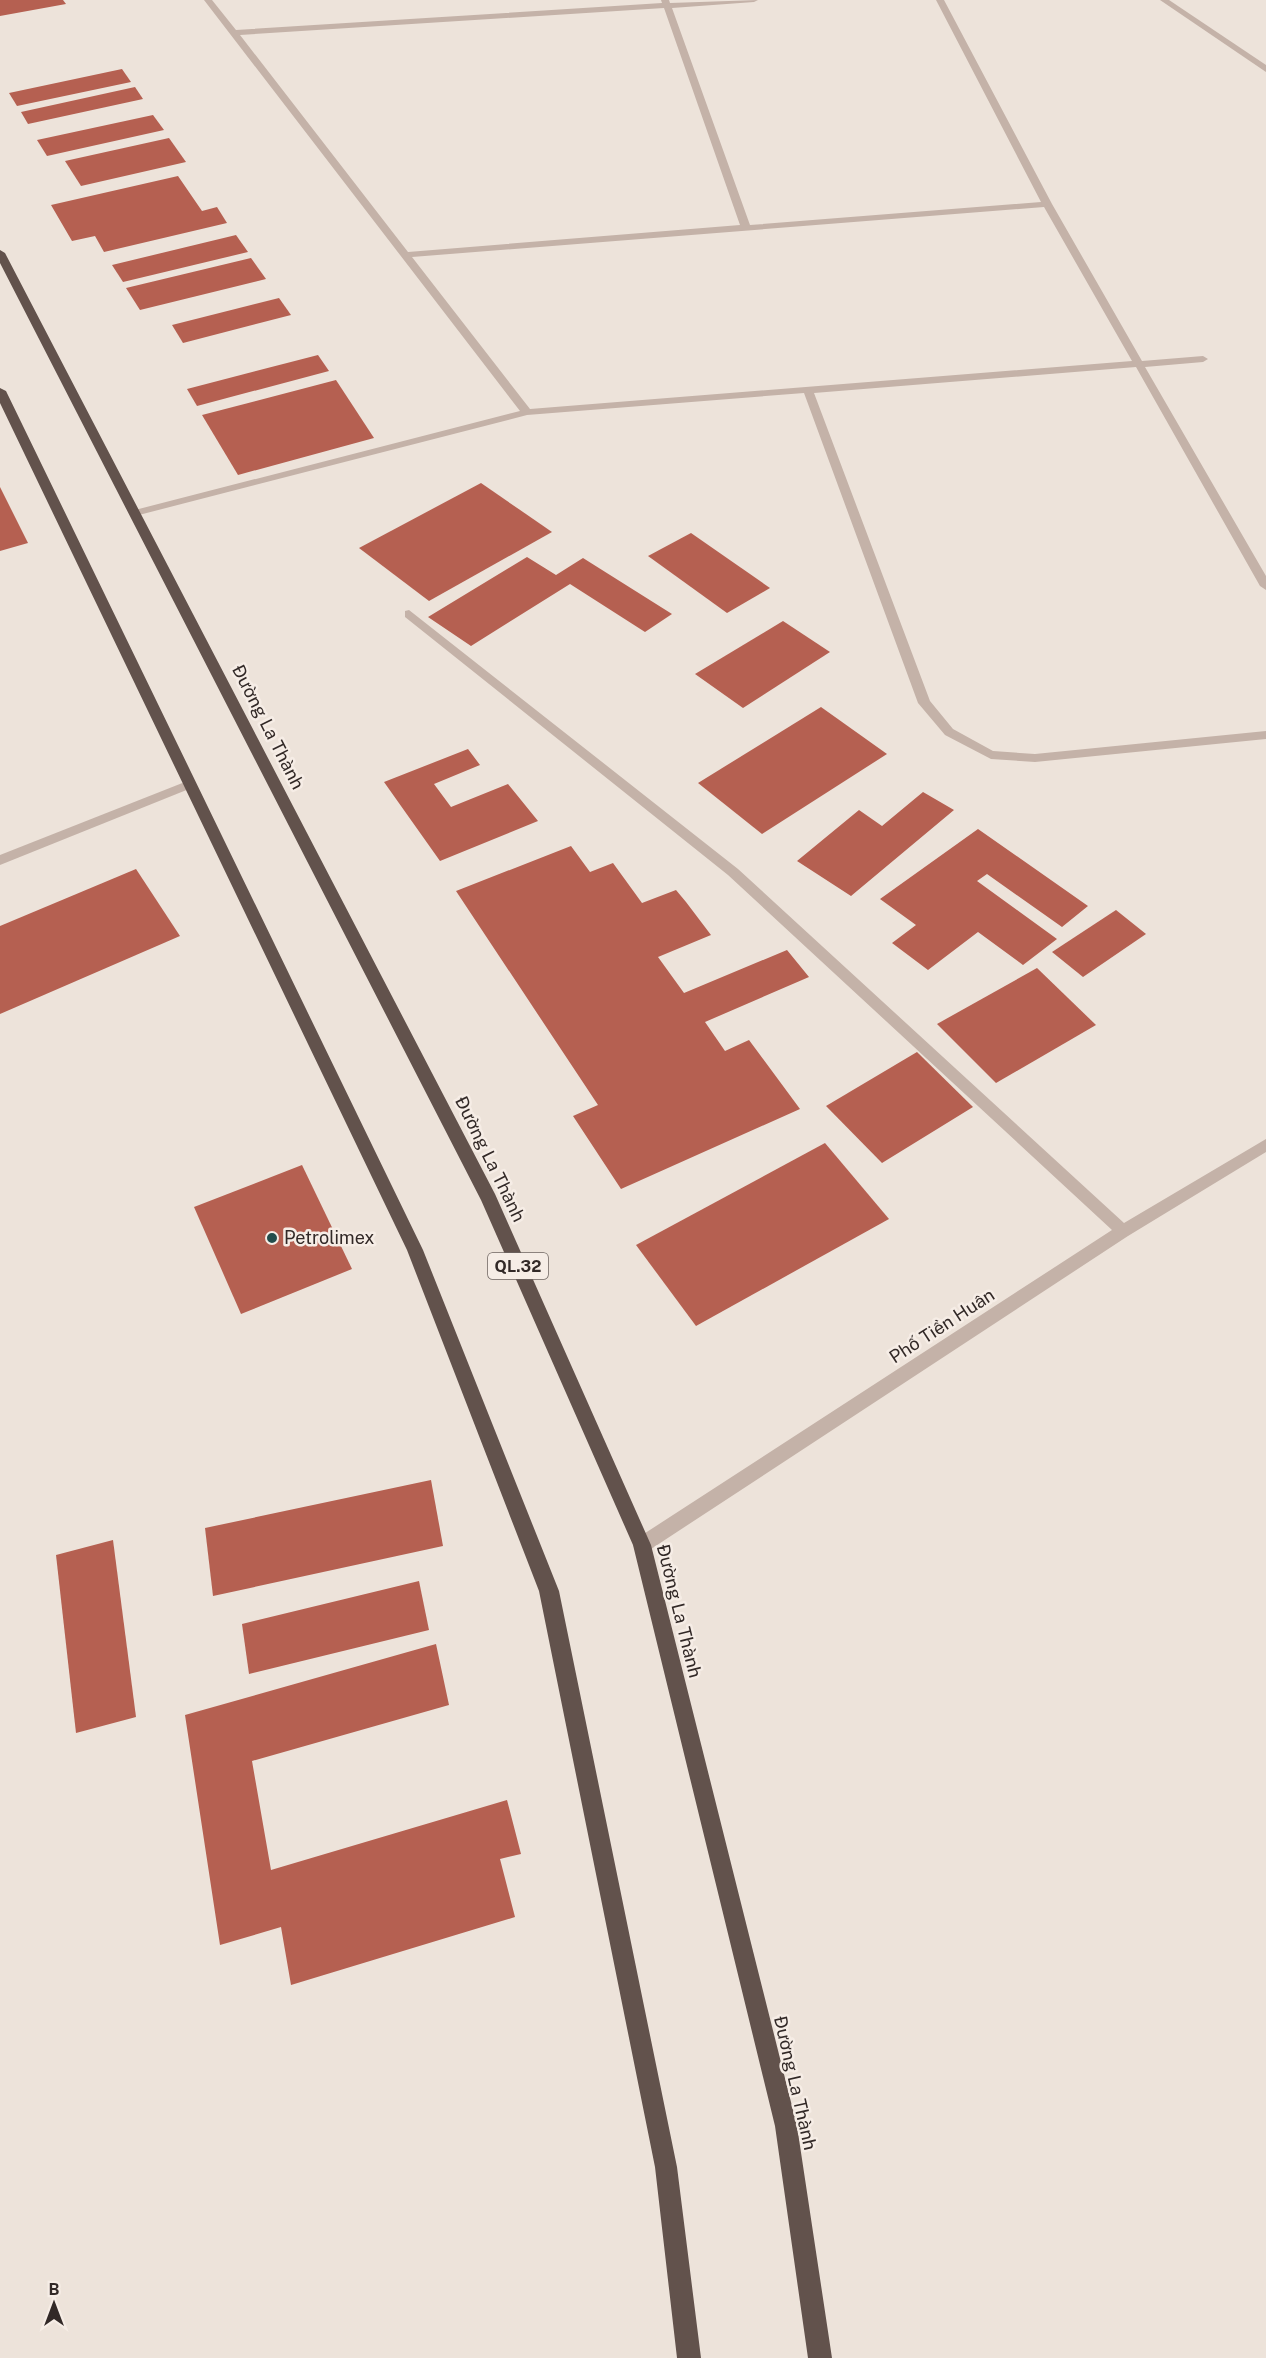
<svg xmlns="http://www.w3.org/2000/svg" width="1266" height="2358" viewBox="0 0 1266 2358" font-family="'Public Sans',sans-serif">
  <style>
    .building { fill: #b56051 }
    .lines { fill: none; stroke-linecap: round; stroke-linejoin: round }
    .minor { fill: #c4b2a8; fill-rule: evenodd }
    .trunk { fill: #62524c; fill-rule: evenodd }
    .poi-dot { fill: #234d4c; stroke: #f6ede6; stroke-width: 2 }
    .labels { text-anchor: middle; stroke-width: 5; stroke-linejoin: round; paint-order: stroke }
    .shield { fill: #f6ede6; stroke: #6d6460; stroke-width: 1.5 }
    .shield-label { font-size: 16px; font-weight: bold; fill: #322927 }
    .street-label { font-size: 18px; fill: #322927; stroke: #f6ede6 }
    .poi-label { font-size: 18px; fill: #322927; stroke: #f6ede6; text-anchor: start }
  </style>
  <rect width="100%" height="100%" fill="#ede3da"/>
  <g class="building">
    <polygon points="0,0 63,0 66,4 0,16"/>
    <polygon points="122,69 131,82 17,106 9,93"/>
    <polygon points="135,87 143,99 28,124 21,112"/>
    <polygon points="153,115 164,130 47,156 37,140"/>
    <polygon points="169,138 186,162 81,186 65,161"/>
    <polygon points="178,176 202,211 217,207 227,223 104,252 95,236 72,241 51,205"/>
    <polygon points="236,235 248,252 123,282 112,265"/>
    <polygon points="251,258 266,279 140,310 126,288"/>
    <polygon points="279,298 291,315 183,343 172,325"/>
    <polygon points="318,355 329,371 197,406 187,389"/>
    <polygon points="336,380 374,438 238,475 202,415"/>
    <polygon points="481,483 552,532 429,601 359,548"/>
    <polygon points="0,487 28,543 0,551"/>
    <polygon points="691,533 770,588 727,613 648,556"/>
    <polygon points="527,557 556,575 583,558 672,614 645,632 570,584 471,646 428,617"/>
    <polygon points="783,621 830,652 743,708 695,674"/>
    <polygon points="821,707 887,754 762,834 698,783"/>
    <polygon points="468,749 480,765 434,784 451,807 508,784 538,821 440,861 384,782"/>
    <polygon points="923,792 954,810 851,896 797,861 859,810 882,826"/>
    <polygon points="978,829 1088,906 1062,927 987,874 977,881 1057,939 1023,965 978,932 928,970 892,943 916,925 880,899"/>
    <polygon points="571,846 590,872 613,863 642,903 676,890 686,902 711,935 658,957 684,993 787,950 809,977 705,1022 725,1051 749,1040 800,1109 621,1189 573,1116 598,1105 456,891"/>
    <polygon points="136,869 180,936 0,1014 0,926"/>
    <polygon points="1116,910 1146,934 1083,977 1052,952"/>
    <polygon points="1037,968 1096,1025 996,1083 937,1024"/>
    <polygon points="917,1052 973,1107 882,1163 826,1106"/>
    <polygon points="825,1143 889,1219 696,1326 636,1245"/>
    <polygon points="302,1165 352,1269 241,1314 194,1207"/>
    <polygon points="431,1480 443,1546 213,1596 205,1528"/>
    <polygon points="113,1540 136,1717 76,1733 56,1555"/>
    <polygon points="419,1581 429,1630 249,1674 242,1624"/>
    <polygon points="436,1644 449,1705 252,1761 271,1870 507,1800 521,1854 500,1859 515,1917 291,1985 281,1927 220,1945 185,1715"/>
  </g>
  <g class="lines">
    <g class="minor">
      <path d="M204,0H212L236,30L662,3L661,0H669L670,3L758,0L754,2L672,8L750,225L1041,202L936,0H944L1052,204L1142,361L1203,356L1208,359L1203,362L1145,367L1266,576V590L1260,586L1136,367L814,393L930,701L953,729L993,751L1035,754L1266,731V739L1035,762L991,759L945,735L918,703L804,393L527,415L135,516L131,515V511L520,411ZM664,8L740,225L408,252L240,35ZM1044,207L1132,361L530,409L412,257Z"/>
      <polygon points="1160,0 1169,0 1266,65 1266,72"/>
      <polygon points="409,610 738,869 1124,1223 1266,1139 1266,1152 1128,1236 648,1551 642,1553 636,1551 633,1545 636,1539 1112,1230 728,875 405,617 405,611"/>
      <polygon points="190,780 196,784 194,787 0,865 0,855"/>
    </g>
    <g class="trunk">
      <polygon points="0,250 5,253 495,1194 651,1545 797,2126 832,2358 808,2358 775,2126 633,1545 481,1200 0,263"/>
      <polygon points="0,388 6,391 423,1250 559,1591 677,2167 701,2358 677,2358 655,2167 539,1591 407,1250 0,403"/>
    </g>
  </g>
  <circle class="poi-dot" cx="272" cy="1238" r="6"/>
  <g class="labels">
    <rect class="shield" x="488" y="1253" width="60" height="26" rx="4.5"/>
    <g class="shield-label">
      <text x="518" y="1272">QL.32</text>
    </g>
    <g class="street-label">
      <text transform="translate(268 727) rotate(63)" y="6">Đường La Thành</text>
      <text transform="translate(490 1159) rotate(64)" y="6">Đường La Thành</text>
      <text transform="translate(942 1326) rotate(-33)" y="6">Phố Tiền Huân</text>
      <text transform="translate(679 1611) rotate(76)" y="6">Đường La Thành</text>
      <text transform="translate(795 2083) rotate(77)" y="6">Đường La Thành</text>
    </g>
    <g class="poi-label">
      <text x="284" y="1244">Petrolimex</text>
    </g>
  </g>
  <g transform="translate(54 2304)" stroke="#f6ede6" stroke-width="4.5" paint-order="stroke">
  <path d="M0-4.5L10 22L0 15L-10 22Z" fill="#322927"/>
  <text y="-9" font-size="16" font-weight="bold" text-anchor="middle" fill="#322927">B</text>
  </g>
</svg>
